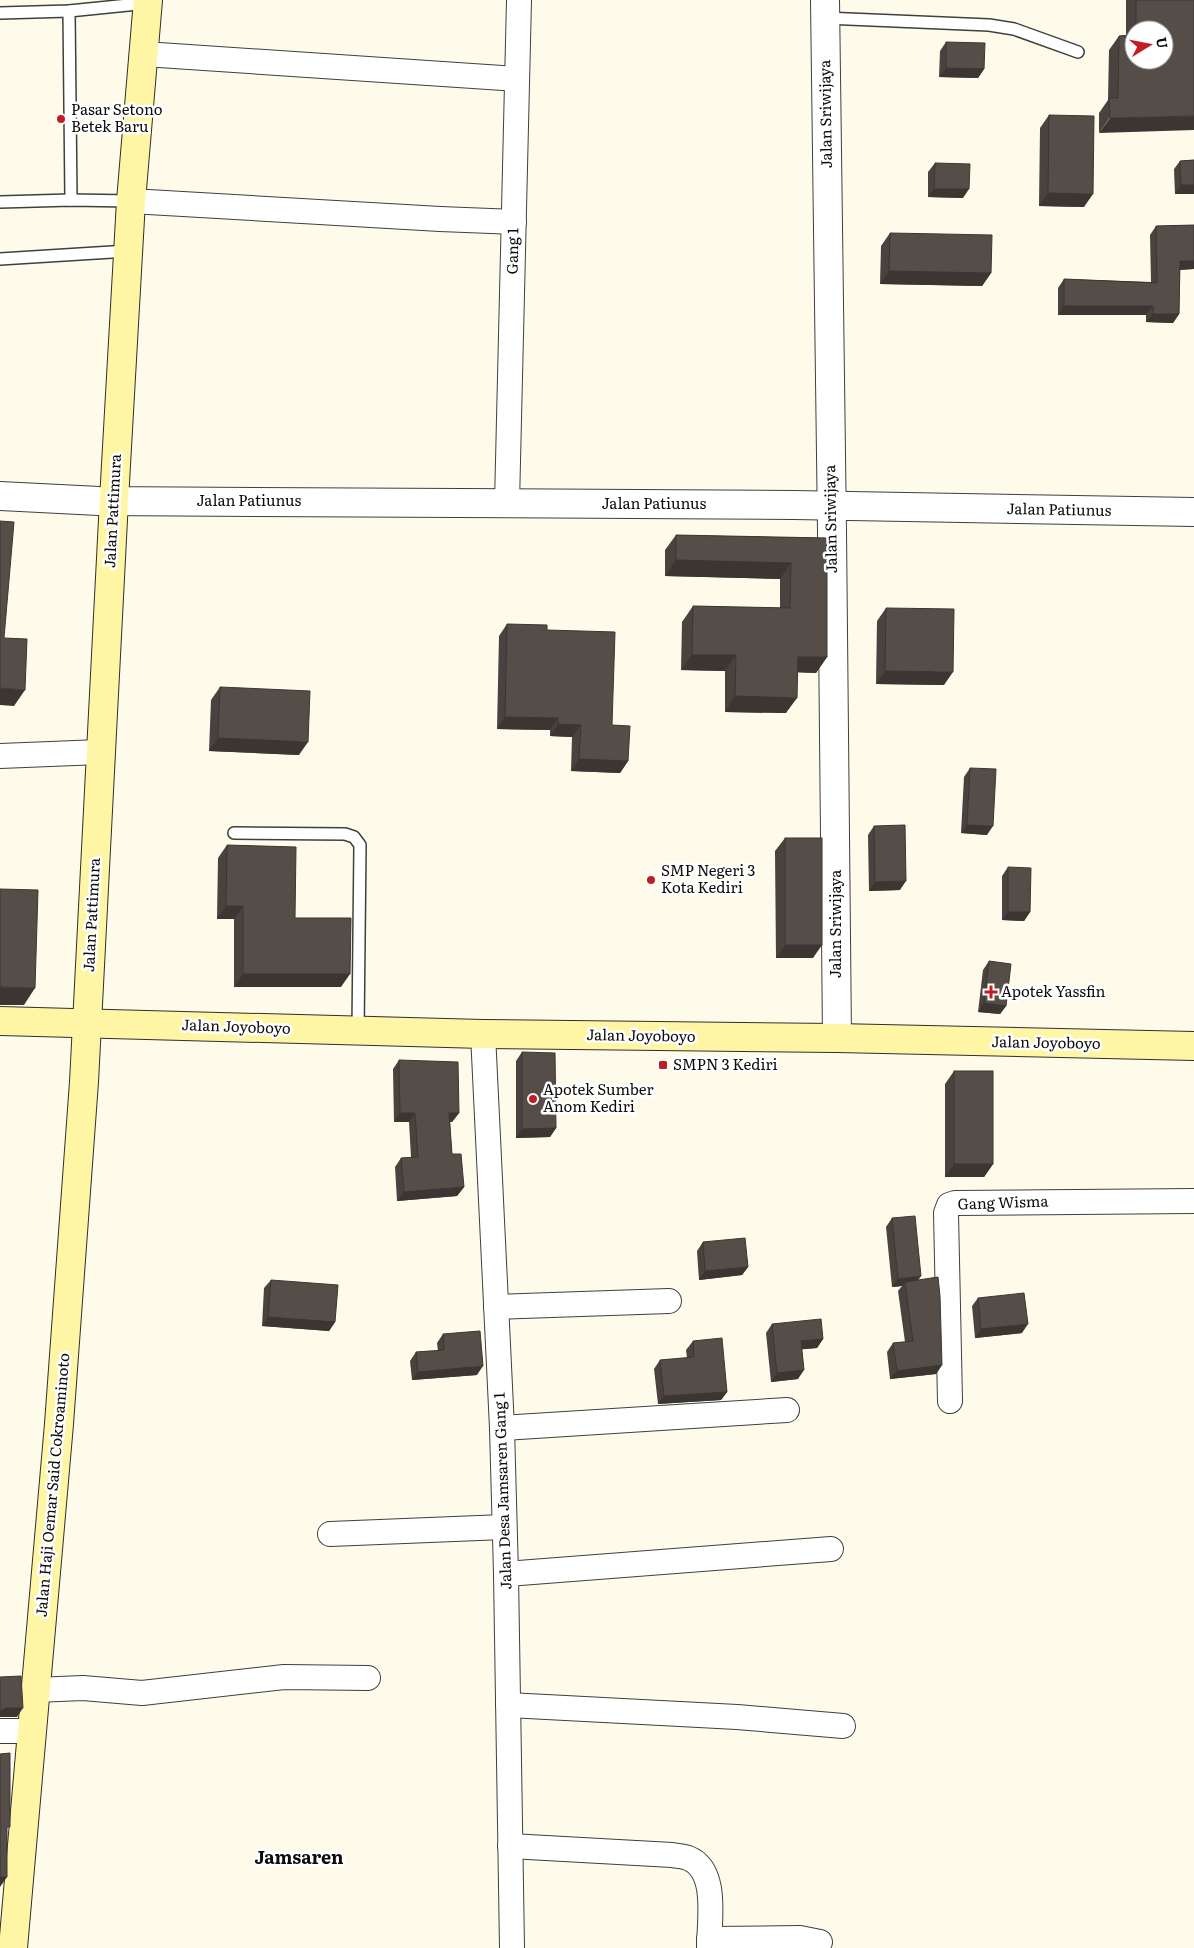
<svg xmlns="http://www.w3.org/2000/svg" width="1194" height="1948" viewBox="0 0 1194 1948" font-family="Literata,serif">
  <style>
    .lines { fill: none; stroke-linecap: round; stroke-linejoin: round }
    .service-casing { stroke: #3f3f3f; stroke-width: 14 }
    .minor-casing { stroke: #3f3f3f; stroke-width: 26 }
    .tertiary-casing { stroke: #3f3f3f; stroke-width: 30 }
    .secondary-casing { stroke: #2e2e2e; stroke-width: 30 }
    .service { stroke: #fff; stroke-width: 11 }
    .minor { stroke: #fff; stroke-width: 24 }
    .tertiary { stroke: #fff; stroke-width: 28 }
    .secondary { stroke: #fff6a5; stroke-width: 28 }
    .wall { fill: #49423e; fill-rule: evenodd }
    .shaded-wall { fill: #3c3632 }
    .building { fill: #554d48; stroke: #3c3632 }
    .poi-dot { fill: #c21d24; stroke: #fff; stroke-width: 2 }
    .labels { text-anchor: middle; stroke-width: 5; stroke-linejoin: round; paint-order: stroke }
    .poi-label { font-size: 15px; fill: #0c0c0c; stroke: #fff; text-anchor: start }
    .street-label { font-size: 15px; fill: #0c0c0c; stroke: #fff }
    .quarter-label { font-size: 18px; font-weight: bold; fill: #0c0c0c; stroke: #fff }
  </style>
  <rect width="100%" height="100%" fill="#fffbea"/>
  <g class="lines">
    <defs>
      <g id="service">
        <polyline points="69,11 71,200"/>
        <polyline points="0,13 69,11 148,3"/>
        <polyline points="825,18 989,25 1014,29 1078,52"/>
        <polyline points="0,202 71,200 131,201"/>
        <polyline points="0,259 128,251"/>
        <polyline points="234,833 345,834 354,837 360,845 358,1031"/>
      </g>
      <g id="minor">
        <polyline points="144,54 517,79"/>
        <polyline points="131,201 440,219 514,222"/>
        <polyline points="507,503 519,0"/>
        <polyline points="0,756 100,752"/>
        <polyline points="483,1034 502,1428 506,1574 512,1948"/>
        <polyline points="496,1307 669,1301"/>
        <polyline points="950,1401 946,1213 949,1205 955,1203 1194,1201"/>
        <polyline points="502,1428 787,1410"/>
        <polyline points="330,1534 504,1527"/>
        <polyline points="506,1574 831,1549"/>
        <polyline points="35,1690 83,1688 142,1693 284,1677 368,1678"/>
        <polyline points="508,1705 737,1717 843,1726"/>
        <polyline points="0,1731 31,1731"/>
        <path d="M510,1846L672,1855C677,1856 683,1856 688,1858C719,1870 709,1922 709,1948"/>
        <polyline points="709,1939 800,1938 820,1942"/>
      </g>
      <g id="tertiary">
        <polyline points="825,0 832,531 837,1038"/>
        <polyline points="0,496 99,501 794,505 1194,512"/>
      </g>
      <g id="secondary">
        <polyline points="0,1021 483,1034 837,1038 1194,1046"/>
        <polyline points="13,1948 59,1424 84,1082 114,500 131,201 148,0"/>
      </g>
    </defs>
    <use href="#service" class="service-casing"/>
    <use href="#minor" class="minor-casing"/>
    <use href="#tertiary" class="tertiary-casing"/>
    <use href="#secondary" class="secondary-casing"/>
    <use href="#service" class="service"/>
    <use href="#minor" class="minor"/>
    <use href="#tertiary" class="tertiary"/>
    <use href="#secondary" class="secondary"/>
  </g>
  <g class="wall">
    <path d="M1126,0H1194L1099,133V113L1108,100L1109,50L1119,36L1126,35ZM1134,30H1164L1134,60Z"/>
    <polygon points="946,42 984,69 978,78 939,77 940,51"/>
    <polygon points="1049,115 1084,207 1039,206 1040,128"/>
    <polygon points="1194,160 1194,194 1175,194 1174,169 1180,161"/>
    <polygon points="935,163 963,198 928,197 928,172"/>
    <polygon points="1194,225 1194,269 1180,270 1179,314 1173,323 1146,322 1146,315 1058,315 1058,288 1064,279 1151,282 1150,235 1156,226"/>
    <polygon points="890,233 991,273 982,286 880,284 881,246"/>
    <polygon points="676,535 827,538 827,657 816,673 797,672 786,713 725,712 725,671 681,670 682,622 693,606 780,608 780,579 665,576 665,550"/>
    <polygon points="886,608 944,685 876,684 877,621"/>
    <polygon points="507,624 547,630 612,725 628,761 620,773 571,771 572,737 550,736 550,730 497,729 499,636"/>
    <polygon points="220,687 299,755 209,751 211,700"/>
    <polygon points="970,768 987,835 961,833 964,777"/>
    <polygon points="874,826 900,890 869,891 868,835"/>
    <polygon points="785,838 813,958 776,958 775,851"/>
    <polygon points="227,845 295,918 341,987 234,987 234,919 217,919 218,858"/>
    <polygon points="1008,867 1030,912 1024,921 1002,920 1002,876"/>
    <polygon points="989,961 1006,1006 1000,1014 978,1012 983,970"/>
    <polygon points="522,1052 556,1128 550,1137 516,1138 516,1061"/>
    <polygon points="399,1060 459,1113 452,1122 450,1122 452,1154 464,1187 457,1196 397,1201 395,1167 401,1158 411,1157 409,1122 394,1122 393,1069"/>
    <polygon points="954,1071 993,1164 984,1177 945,1177 945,1084"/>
    <polygon points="892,1218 918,1280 942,1365 936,1374 890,1379 887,1352 893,1343 905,1342 898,1291 902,1286 892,1287 886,1227"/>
    <polygon points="703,1242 748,1267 742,1275 699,1280 697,1251"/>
    <polygon points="271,1280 335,1322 329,1331 262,1326 264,1288"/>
    <polygon points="978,1298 1022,1333 975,1338 972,1306"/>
    <polygon points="772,1324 823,1339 817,1348 802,1349 798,1379 771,1382 766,1333"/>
    <polygon points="443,1334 477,1375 412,1380 410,1361 416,1352 438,1351 437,1343"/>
    <polygon points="693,1341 727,1392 721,1400 658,1404 654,1369 660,1360 687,1358 686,1350"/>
  </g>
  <g class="shaded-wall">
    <polygon points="946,68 984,69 978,78 939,77"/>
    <polygon points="1194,116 1194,130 1099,133 1110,118"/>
    <polygon points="1181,185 1194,185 1194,194 1175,194"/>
    <polygon points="934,189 969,189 963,198 928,197"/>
    <polygon points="1048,193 1093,194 1084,207 1039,206"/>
    <polygon points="1180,261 1194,261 1194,269 1174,270"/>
    <polygon points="889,271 991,273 982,286 880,284"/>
    <polygon points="1064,306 1153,306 1146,315 1058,315"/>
    <polygon points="1153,314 1179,314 1173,323 1146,322"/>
    <polygon points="676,560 791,563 780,579 665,576"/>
    <polygon points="692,655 736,655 725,671 681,670"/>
    <polygon points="798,657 827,657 816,673 787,672"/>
    <polygon points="885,671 953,672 944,685 876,684"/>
    <polygon points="0,688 25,690 14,706 0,705"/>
    <polygon points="735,696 797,698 786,713 725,712"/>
    <polygon points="505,717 558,718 550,730 497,729"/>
    <polygon points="558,724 581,725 572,737 550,736"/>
    <polygon points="218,738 308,742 299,755 209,751"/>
    <polygon points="579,759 628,761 620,773 571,771"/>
    <polygon points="967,825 993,826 987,835 961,833"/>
    <polygon points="906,881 900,890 869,891 875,882"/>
    <polygon points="226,906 243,906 234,919 217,919"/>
    <polygon points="1008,912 1030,912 1024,921 1002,920"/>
    <polygon points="785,945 822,945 813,958 776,958"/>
    <polygon points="243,974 350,974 341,987 234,987"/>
    <polygon points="0,987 35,988 24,1005 0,1005"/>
    <polygon points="984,1003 1006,1006 1000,1014 978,1012"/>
    <polygon points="400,1113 415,1113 409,1122 394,1122"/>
    <polygon points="449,1113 459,1113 452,1122 443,1122"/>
    <polygon points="556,1128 550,1137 516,1138 522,1129"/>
    <polygon points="954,1164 993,1164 984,1177 945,1177"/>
    <polygon points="464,1187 457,1196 397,1201 404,1192"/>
    <polygon points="748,1267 742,1275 699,1280 705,1271"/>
    <polygon points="921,1276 915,1285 905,1282 902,1286 892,1287 898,1279"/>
    <polygon points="268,1317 335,1322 329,1331 262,1326"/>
    <polygon points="1028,1324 1022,1333 975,1338 981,1329"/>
    <polygon points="823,1339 817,1348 795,1350 801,1341"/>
    <polygon points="942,1365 936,1374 890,1379 897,1371"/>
    <polygon points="483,1366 477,1375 412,1380 418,1372"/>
    <polygon points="804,1370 798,1379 771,1382 777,1373"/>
    <polygon points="727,1392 721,1400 658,1404 664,1396"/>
    <polygon points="6,1708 23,1708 17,1717 0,1717 0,1711"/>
    <polygon points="0,1877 7,1877 0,1887"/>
  </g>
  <g class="building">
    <polygon points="1136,0 1194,0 1194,116 1110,118 1109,98 1118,98 1119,36 1134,35 1134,60 1164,60 1164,30 1136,30"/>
    <polygon points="946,42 985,43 984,69 946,68"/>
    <polygon points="1049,115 1094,116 1093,194 1048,193"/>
    <polygon points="1194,160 1194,185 1181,185 1180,161"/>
    <polygon points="935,163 970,164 969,189 934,189"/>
    <polygon points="1194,225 1194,261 1180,261 1179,314 1153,314 1153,306 1064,306 1064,279 1157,283 1156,226"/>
    <polygon points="890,233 992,235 991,273 889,271"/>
    <polygon points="0,521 14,522 4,638 27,639 25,690 0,688"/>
    <polygon points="676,535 827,538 827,657 798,657 797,698 735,696 736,655 692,655 693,606 790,608 791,563 676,560"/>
    <polygon points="886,608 954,609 953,672 885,671"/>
    <polygon points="507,624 547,625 547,630 615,632 612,725 630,726 628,761 579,759 581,725 558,724 558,718 505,717"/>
    <polygon points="220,687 310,691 308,742 218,738"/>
    <polygon points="970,768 996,769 993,826 967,825"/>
    <polygon points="905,825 906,881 875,882 874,826"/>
    <rect x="785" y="838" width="37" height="107"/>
    <polygon points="227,845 296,847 295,918 351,918 350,974 243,974 243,906 226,906"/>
    <polygon points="1008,867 1031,868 1030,912 1008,912"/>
    <polygon points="0,889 38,890 35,988 0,987"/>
    <polygon points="989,961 1011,964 1006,1006 984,1003"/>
    <polygon points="522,1052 555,1053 556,1128 522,1129"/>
    <polygon points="399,1060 458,1062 459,1113 449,1113 452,1154 461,1154 464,1187 404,1192 401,1158 418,1157 415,1113 400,1113"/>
    <rect x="954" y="1071" width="39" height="93"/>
    <polygon points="915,1216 921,1276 898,1279 892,1218"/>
    <polygon points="745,1238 748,1267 705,1271 703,1242"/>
    <polygon points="938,1277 940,1296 942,1365 897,1371 893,1343 913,1341 905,1282"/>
    <polygon points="271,1280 338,1285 335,1322 268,1317"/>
    <polygon points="1024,1293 1028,1324 981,1329 978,1298"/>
    <polygon points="821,1319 823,1339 801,1341 804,1370 777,1373 772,1324"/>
    <polygon points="480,1331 483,1366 418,1372 416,1352 444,1350 443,1334"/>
    <polygon points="722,1338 727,1392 664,1396 660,1360 694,1357 693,1341"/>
    <polygon points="21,1676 23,1708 6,1708 0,1711 0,1677"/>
    <polygon points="10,1753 10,1827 7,1827 7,1877 0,1877 0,1754"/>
  </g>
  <g class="poi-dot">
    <circle cx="61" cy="119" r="5"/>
    <circle cx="651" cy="880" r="5"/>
    <path d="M988.5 984.5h5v5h5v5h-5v5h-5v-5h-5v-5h5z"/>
    <rect x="658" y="1060" width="10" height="10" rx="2.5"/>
    <circle cx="533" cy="1099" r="5"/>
  </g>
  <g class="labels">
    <g class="poi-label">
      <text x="71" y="115">Pasar Setono<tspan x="71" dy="17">Betek Baru</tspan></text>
      <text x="661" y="876">SMP Negeri 3<tspan x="661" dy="17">Kota Kediri</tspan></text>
      <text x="1001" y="997">Apotek Yassfin</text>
      <text x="673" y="1070">SMPN 3 Kediri</text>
      <text x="543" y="1095">Apotek Sumber<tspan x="543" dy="17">Anom Kediri</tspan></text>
    </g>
    <g class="street-label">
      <text transform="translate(826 114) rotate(-91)" y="5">Jalan Sriwijaya</text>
      <text transform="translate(513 251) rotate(-89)" y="5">Gang 1</text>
      <text x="249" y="506">Jalan Patiunus</text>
      <text x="654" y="509">Jalan Patiunus</text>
      <text transform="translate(1059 510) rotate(1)" y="5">Jalan Patiunus</text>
      <text transform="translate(113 511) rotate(-87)" y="5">Jalan Pattimura</text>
      <text transform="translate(831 519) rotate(-91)" y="5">Jalan Sriwijaya</text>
      <text transform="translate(92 915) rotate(-87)" y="5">Jalan Pattimura</text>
      <text transform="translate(836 924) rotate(-90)" y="5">Jalan Sriwijaya</text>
      <text transform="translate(236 1027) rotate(2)" y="5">Jalan Joyoboyo</text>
      <text transform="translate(641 1036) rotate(1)" y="5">Jalan Joyoboyo</text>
      <text transform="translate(1046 1043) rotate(1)" y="5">Jalan Joyoboyo</text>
      <text transform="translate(1003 1203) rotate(-2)" y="5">Gang Wisma</text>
      <text transform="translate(53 1485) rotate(-85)" y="5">Jalan Haji Oemar Said Cokroaminoto</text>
      <text transform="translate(503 1491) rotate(-92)" y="5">Jalan Desa Jamsaren Gang 1</text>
    </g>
    <g class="quarter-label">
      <text x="299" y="1864">Jamsaren</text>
    </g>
  </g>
  <g transform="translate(1149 45) rotate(80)"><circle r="24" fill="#ffffff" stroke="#9e9e9e"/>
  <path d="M0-4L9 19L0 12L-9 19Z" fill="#c21d24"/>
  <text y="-8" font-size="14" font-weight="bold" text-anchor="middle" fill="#0c0c0c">U</text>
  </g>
</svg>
